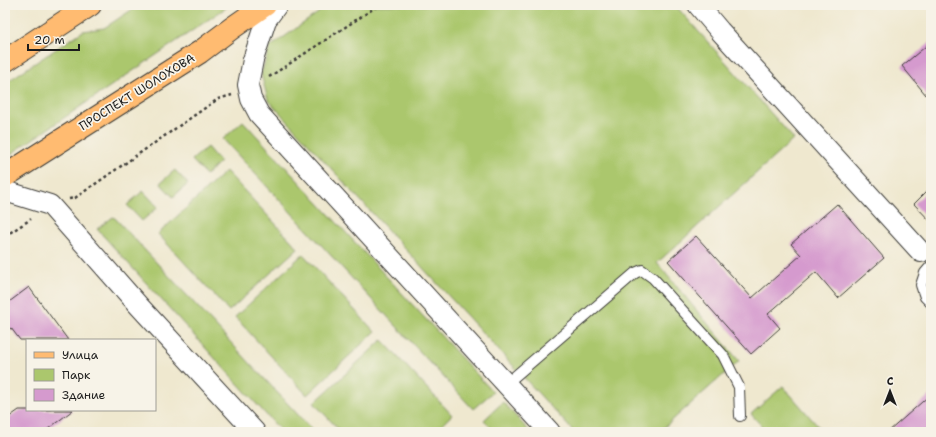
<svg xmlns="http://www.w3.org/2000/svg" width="936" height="437" viewBox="0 0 936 437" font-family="'Shantell Sans',sans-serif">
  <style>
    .green { fill: #abc76d; stroke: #647244 }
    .building { fill: #d59ace }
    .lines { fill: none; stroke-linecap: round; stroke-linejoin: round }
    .lane-casing { stroke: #3c3b37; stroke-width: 12 }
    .street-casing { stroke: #3c3b37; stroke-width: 22 }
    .primary-casing { stroke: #3c3b37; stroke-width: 24 }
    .path { stroke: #3c3b37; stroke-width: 2.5; stroke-dasharray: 3 3; stroke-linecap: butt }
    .lane { stroke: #fff; stroke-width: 10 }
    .street { stroke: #fff; stroke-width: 20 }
    .primary { stroke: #ffbb71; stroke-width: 22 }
    .labels { text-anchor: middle; stroke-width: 3.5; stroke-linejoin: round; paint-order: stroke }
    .street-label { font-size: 12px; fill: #1c1c1c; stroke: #f7f3e8 }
  </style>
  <rect width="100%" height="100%" fill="#f7f3e8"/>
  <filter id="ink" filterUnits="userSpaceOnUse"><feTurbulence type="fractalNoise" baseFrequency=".025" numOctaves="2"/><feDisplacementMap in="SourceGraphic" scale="8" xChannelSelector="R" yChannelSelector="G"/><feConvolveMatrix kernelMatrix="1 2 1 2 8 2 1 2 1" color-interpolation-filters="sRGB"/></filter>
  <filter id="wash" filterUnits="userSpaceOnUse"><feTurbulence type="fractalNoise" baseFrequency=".012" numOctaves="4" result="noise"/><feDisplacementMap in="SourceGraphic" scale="16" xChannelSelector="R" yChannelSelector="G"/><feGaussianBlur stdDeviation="0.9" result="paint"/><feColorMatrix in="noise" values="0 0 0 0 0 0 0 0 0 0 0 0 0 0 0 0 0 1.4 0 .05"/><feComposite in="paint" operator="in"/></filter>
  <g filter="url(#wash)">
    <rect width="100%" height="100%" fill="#efe8cf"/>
    <g class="green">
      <polygon points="139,5 230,5 5,158 5,83 83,31 104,28"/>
      <polygon points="329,5 675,5 794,139 657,263 739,361 659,432 574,432 268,100 261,74 270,47"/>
      <polygon points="243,121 493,392 473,409 223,139"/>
      <polygon points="207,147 220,162 206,175 192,160"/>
      <polygon points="175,170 188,184 173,197 160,183"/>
      <polygon points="226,171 298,248 229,311 158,234"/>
      <polygon points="143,191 158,207 142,221 127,205"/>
      <polygon points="113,217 116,219 314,432 282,432 97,229"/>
      <polygon points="303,254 375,332 307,395 235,317"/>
      <polygon points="382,340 452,415 434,432 341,432 314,403"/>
      <polygon points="783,386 823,432 767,432 751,414"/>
      <polygon points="503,402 530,432 495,432 484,420"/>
    </g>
    <g id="blocks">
      <g class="building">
        <polygon points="931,42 931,101 902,66"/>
        <polygon points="931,187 931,222 914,204"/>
        <polygon points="837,204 884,258 838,298 816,272 768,314 780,328 751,354 668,261 696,236 752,298 801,255 791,244"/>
        <polygon points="29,287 68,340 20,340 11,328 5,332 5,305"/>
        <polygon points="931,394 931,432 888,432"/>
        <polygon points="19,410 73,410 44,432 5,432 5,420"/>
      </g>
    </g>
  </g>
  <g filter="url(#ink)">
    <use href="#blocks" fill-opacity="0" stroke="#3c3b37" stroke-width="1"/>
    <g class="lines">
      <defs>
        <g id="lane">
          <polyline points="931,266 925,273 921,285 925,297 931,303"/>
          <polyline points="506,384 635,273 642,270 653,278 723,355 739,387 740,416"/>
        </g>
        <g id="street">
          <polyline points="277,5 266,20 253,60 248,85 251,99 259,114 550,432"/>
          <polyline points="698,5 720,31 921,252"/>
          <polyline points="5,191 50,205 139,306 255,432"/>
        </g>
        <g id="primary">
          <polyline points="5,61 90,5"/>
          <polyline points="5,176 200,52 232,28 265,5"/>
        </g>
      </defs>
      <use href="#lane" class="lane-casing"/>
      <use href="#street" class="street-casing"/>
      <use href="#primary" class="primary-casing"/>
      <g class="path">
        <polyline points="269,77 379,5"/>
        <polyline points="69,199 75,198 218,99 232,95"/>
        <polyline points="5,236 31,219"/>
      </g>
      <use href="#lane" class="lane"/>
      <use href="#street" class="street"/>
      <use href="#primary" class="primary"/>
    </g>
  </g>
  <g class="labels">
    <g class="street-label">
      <text transform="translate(137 92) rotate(-32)" y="4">ПРОСПЕКТ ШОЛОХОВА</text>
    </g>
  </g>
  <rect width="936" height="437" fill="none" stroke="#f7f3e8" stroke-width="20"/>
  <rect x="26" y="339" width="130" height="72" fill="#f7f3e8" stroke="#9f9d96"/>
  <rect x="34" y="352" width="20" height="6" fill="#ffbb71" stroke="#9f9d96"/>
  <text x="62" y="359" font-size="12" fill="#1c1c1c">Улица</text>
  <rect x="34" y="369" width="20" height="12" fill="#abc76d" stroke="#9f9d96"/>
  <text x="62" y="379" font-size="12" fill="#1c1c1c">Парк</text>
  <rect x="34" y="389" width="20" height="12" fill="#d59ace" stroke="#9f9d96"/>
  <text x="62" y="399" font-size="12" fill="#1c1c1c">Здание</text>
  <g transform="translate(890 391)" stroke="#f7f3e8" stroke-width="3" paint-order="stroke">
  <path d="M0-3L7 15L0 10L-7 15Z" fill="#1c1c1c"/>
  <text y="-6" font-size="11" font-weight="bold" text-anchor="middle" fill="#1c1c1c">С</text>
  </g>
  <path d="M28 44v6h51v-6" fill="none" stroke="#1c1c1c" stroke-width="2"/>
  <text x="34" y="44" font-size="12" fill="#1c1c1c" stroke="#f7f3e8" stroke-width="3" paint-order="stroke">20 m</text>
</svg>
